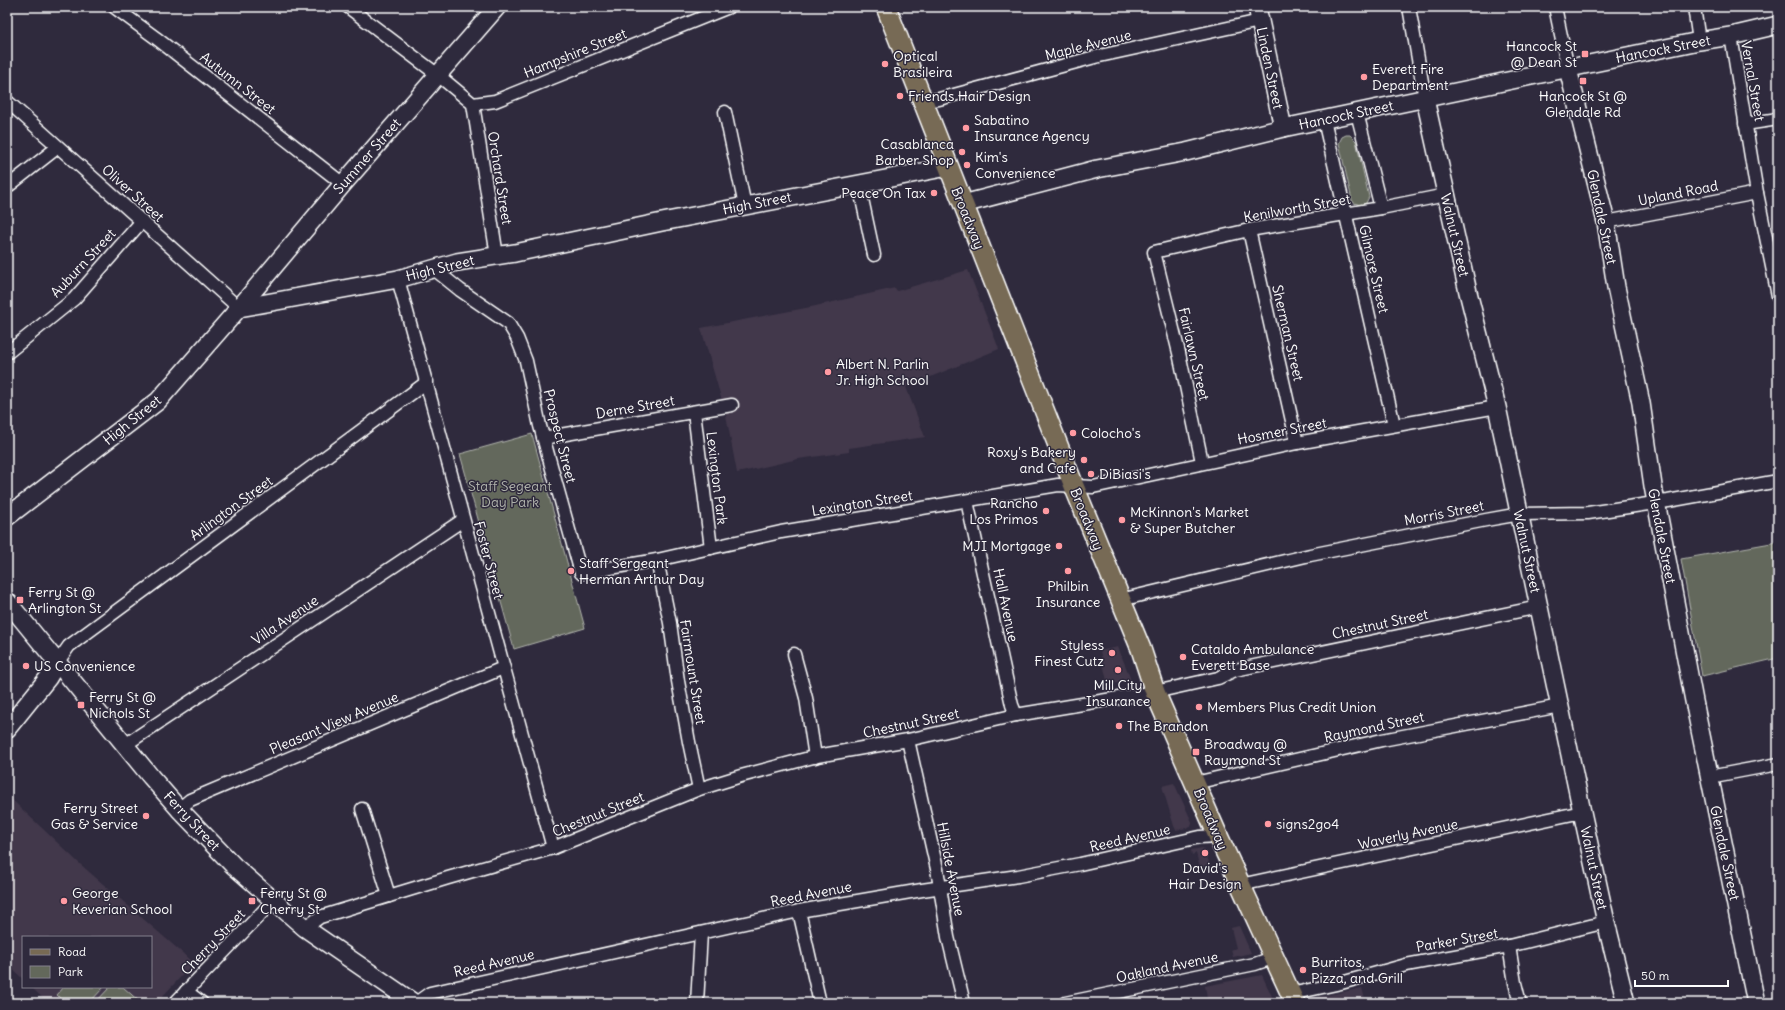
<svg xmlns="http://www.w3.org/2000/svg" width="1785" height="1010" viewBox="0 0 1785 1010" font-family="Delius,sans-serif">
  <style>
    .built { fill: #42384b }
    .green { fill: #63685b; stroke: #b1b4ad }
    .lines { fill: none; stroke-linecap: round; stroke-linejoin: round }
    .street-casing { stroke: #fff; stroke-width: 15 }
    .secondary-casing { stroke: #fff; stroke-width: 20 }
    .primary-casing { stroke: #fff; stroke-width: 22 }
    .street { stroke: #2f2a3d; stroke-width: 12 }
    .secondary { stroke: #2f2a3d; stroke-width: 17 }
    .primary { stroke: #776a54; stroke-width: 19 }
    .poi-dot { fill: #ff9aa2; stroke: #2f2a3d; stroke-width: 1.5 }
    .labels { text-anchor: middle; stroke-width: 3; stroke-linejoin: round; paint-order: stroke }
    .street-label { font-size: 14px; fill: #fff; stroke: #2f2a3d }
    .poi-label { font-size: 14px; fill: #fff; stroke: #2f2a3d; text-anchor: start }
    .park-label { font-size: 14px; fill: #b1b4ad; stroke: #2f2a3d }
  </style>
  <rect width="100%" height="100%" fill="#2f2a3d"/>
  <filter id="ink" filterUnits="userSpaceOnUse"><feTurbulence type="fractalNoise" baseFrequency=".025" numOctaves="2"/><feDisplacementMap in="SourceGraphic" scale="8" xChannelSelector="R" yChannelSelector="G"/><feConvolveMatrix kernelMatrix="1 2 1 2 8 2 1 2 1" color-interpolation-filters="sRGB"/></filter>
  <g filter="url(#ink)">
    <g class="built">
      <polygon points="968,270 999,349 906,387 925,437 849,448 849,452 798,459 737,473 726,415 701,328 811,307 895,288 897,291"/>
      <polygon points="1118,647 1131,680 1108,685 1100,651"/>
      <polygon points="1174,783 1192,822 1191,827 1176,830 1174,826 1162,786"/>
      <polygon points="7,795 80,864 194,963 156,1003 48,1003 31,987 151,987 151,937 23,937 23,979 7,964"/>
      <polygon points="1203,848 1212,869 1201,872 1196,853 1192,855 1191,850"/>
      <polygon points="1239,926 1251,953 1233,957 1231,950 1236,948 1231,928"/>
      <polygon points="1262,975 1275,1003 1208,1003 1205,986"/>
      <polygon points="1362,988 1366,1003 1316,1003 1314,998"/>
    </g>
    <g class="green">
      <polygon points="1346,135 1350,135 1356,141 1369,197 1366,203 1361,205 1354,203 1352,200 1339,143 1342,137"/>
      <polygon points="532,434 585,628 514,649 460,454"/>
      <polygon points="1777,542 1778,658 1702,676 1681,559"/>
      <polygon points="64,987 104,987 89,1003 65,1003 57,995"/>
      <polygon points="110,987 123,987 141,1003 95,1003"/>
    </g>
    <g class="lines">
      <defs>
        <g id="street">
          <polyline points="114,7 156,38 343,184"/>
          <polyline points="348,7 438,75 473,104 495,101 729,7"/>
          <polyline points="1409,7 1425,99"/>
          <polyline points="1555,7 1568,69"/>
          <polyline points="1694,7 1699,41"/>
          <polyline points="1731,36 1757,193 1778,296"/>
          <polyline points="7,101 239,308"/>
          <polyline points="923,101 939,99 1095,57 1260,21"/>
          <polyline points="473,104 497,256"/>
          <polyline points="725,112 745,206"/>
          <polyline points="1357,113 1381,208"/>
          <polyline points="1324,120 1394,425"/>
          <polyline points="1745,124 1778,119"/>
          <polyline points="859,185 874,255"/>
          <polyline points="7,187 58,147"/>
          <polyline points="1606,222 1757,193"/>
          <polyline points="1249,230 1297,443"/>
          <polyline points="434,269 460,290 508,323 517,338 526,361 540,426 581,573 657,560 781,532 1058,485 1093,487 1297,443 1497,407"/>
          <polyline points="398,279 553,848"/>
          <polyline points="7,353 74,299 142,221"/>
          <polyline points="694,412 711,548"/>
          <polyline points="543,438 732,405"/>
          <polyline points="1202,462 1179,353 1154,252 1249,230 1381,208 1446,195"/>
          <polyline points="967,501 1012,705 1016,715"/>
          <polyline points="657,560 670,623 678,681 689,742 699,789"/>
          <polyline points="1120,600 1310,555 1486,520 1520,514 1588,513 1668,501 1778,481"/>
          <polyline points="794,654 806,698 815,757"/>
          <polyline points="57,663 69,646 427,382"/>
          <polyline points="908,740 937,869 948,937 964,1003"/>
          <polyline points="125,745 463,520"/>
          <polyline points="1709,777 1778,764"/>
          <polyline points="1195,783 1382,740 1560,706"/>
          <polyline points="179,809 190,800 503,668"/>
          <polyline points="362,809 389,896"/>
          <polyline points="1240,885 1582,812"/>
          <polyline points="799,911 820,1003"/>
          <polyline points="305,928 320,917 448,878 553,848 699,789 741,776 817,756 908,740 1016,715 1155,692 1218,678 1235,670 1539,607"/>
          <polyline points="1509,946 1515,983 1520,1003"/>
          <polyline points="186,991 202,1003"/>
          <polyline points="1291,994 1341,983 1406,965 1509,946 1606,922"/>
          <polyline points="175,1003 273,901"/>
          <polyline points="416,1003 430,993 799,911 922,890 1018,876 1080,864 1200,837 1218,836"/>
          <polyline points="697,1003 701,933"/>
          <polyline points="1065,1003 1255,964 1275,957"/>
        </g>
        <g id="secondary">
          <polyline points="1257,7 1283,128"/>
          <polyline points="1568,69 1606,222 1616,287 1641,403 1653,486 1694,701 1756,1003"/>
          <polyline points="1425,99 1468,292 1497,407 1582,812 1606,922 1626,1003"/>
          <polyline points="963,204 1097,169 1186,152 1283,128 1699,41 1731,36 1778,25"/>
          <polyline points="239,308 398,279 457,262 515,253 662,222 948,167"/>
          <polyline points="7,517 158,401 239,308 343,184 497,7"/>
          <polyline points="7,601 151,777 179,809 234,866 305,928 414,1003"/>
          <polyline points="7,729 48,678 57,663"/>
        </g>
        <polyline id="primary" points="886,7 1074,486 1141,649 1155,692 1218,836 1295,1003"/>
      </defs>
      <use href="#street" class="street-casing"/>
      <use href="#secondary" class="secondary-casing"/>
      <use href="#primary" class="primary-casing"/>
      <use href="#street" class="street"/>
      <use href="#secondary" class="secondary"/>
      <use href="#primary" class="primary"/>
    </g>
  </g>
  <g class="poi-dot">
    <rect x="1581" y="50" width="8" height="8" rx="2"/>
    <circle cx="885" cy="64" r="4"/>
    <circle cx="1364" cy="77" r="4"/>
    <rect x="1579" y="77" width="8" height="8" rx="2"/>
    <circle cx="900" cy="96" r="4"/>
    <circle cx="966" cy="128" r="4"/>
    <circle cx="962" cy="152" r="4"/>
    <circle cx="967" cy="165" r="4"/>
    <circle cx="934" cy="193" r="4"/>
    <circle cx="828" cy="372" r="4"/>
    <circle cx="1073" cy="433" r="4"/>
    <circle cx="1084" cy="460" r="4"/>
    <circle cx="1091" cy="474" r="4"/>
    <circle cx="1046" cy="511" r="4"/>
    <circle cx="1122" cy="520" r="4"/>
    <circle cx="1059" cy="546" r="4"/>
    <circle cx="571" cy="571" r="4"/>
    <circle cx="1068" cy="571" r="4"/>
    <rect x="16" y="596" width="8" height="8" rx="2"/>
    <circle cx="1112" cy="653" r="4"/>
    <circle cx="1183" cy="657" r="4"/>
    <circle cx="26" cy="666" r="4"/>
    <circle cx="1118" cy="670" r="4"/>
    <rect x="77" y="701" width="8" height="8" rx="2"/>
    <circle cx="1199" cy="707" r="4"/>
    <circle cx="1119" cy="726" r="4"/>
    <rect x="1192" y="748" width="8" height="8" rx="2"/>
    <circle cx="146" cy="816" r="4"/>
    <circle cx="1268" cy="824" r="4"/>
    <circle cx="1205" cy="853" r="4"/>
    <circle cx="64" cy="901" r="4"/>
    <rect x="248" y="897" width="8" height="8" rx="2"/>
    <circle cx="1303" cy="970" r="4"/>
  </g>
  <g class="labels">
    <g class="street-label">
      <text transform="translate(1088 45) rotate(-14)" y="5">Maple Avenue</text>
      <text transform="translate(1663 49) rotate(-11)" y="5">Hancock Street</text>
      <text transform="translate(575 53) rotate(-22)" y="5">Hampshire Street</text>
      <text transform="translate(1270 68) rotate(78)" y="5">Linden Street</text>
      <text transform="translate(1753 81) rotate(80)" y="5">Vernal Street</text>
      <text transform="translate(238 83) rotate(38)" y="5">Autumn Street</text>
      <text transform="translate(1346 115) rotate(-12)" y="5">Hancock Street</text>
      <text transform="translate(367 156) rotate(-49)" y="5">Summer Street</text>
      <text transform="translate(500 178) rotate(81)" y="5">Orchard Street</text>
      <text transform="translate(133 193) rotate(42)" y="5">Oliver Street</text>
      <text transform="translate(1678 193) rotate(-11)" y="5">Upland Road</text>
      <text transform="translate(757 203) rotate(-11)" y="5">High Street</text>
      <text transform="translate(1297 208) rotate(-10)" y="5">Kenilworth Street</text>
      <text transform="translate(1602 217) rotate(78)" y="5">Glendale Street</text>
      <text transform="translate(968 218) rotate(68)" y="5">Broadway</text>
      <text transform="translate(1455 235) rotate(77)" y="5">Walnut Street</text>
      <text transform="translate(83 263) rotate(-47)" y="5">Auburn Street</text>
      <text transform="translate(440 268) rotate(-14)" y="5">High Street</text>
      <text transform="translate(1374 269) rotate(77)" y="5">Gilmore Street</text>
      <text transform="translate(1288 333) rotate(77)" y="5">Sherman Street</text>
      <text transform="translate(1194 354) rotate(77)" y="5">Fairlawn Street</text>
      <text transform="translate(635 407) rotate(-10)" y="5">Derne Street</text>
      <text transform="translate(132 420) rotate(-39)" y="5">High Street</text>
      <text transform="translate(1282 431) rotate(-11)" y="5">Hosmer Street</text>
      <text transform="translate(560 436) rotate(76)" y="5">Prospect Street</text>
      <text transform="translate(717 478) rotate(83)" y="5">Lexington Park</text>
      <text transform="translate(862 503) rotate(-9)" y="5">Lexington Street</text>
      <text transform="translate(231 508) rotate(-36)" y="5">Arlington Street</text>
      <text transform="translate(1444 513) rotate(-11)" y="5">Morris Street</text>
      <text transform="translate(1087 519) rotate(68)" y="5">Broadway</text>
      <text transform="translate(1662 536) rotate(79)" y="5">Glendale Street</text>
      <text transform="translate(1527 551) rotate(78)" y="5">Walnut Street</text>
      <text transform="translate(489 560) rotate(75)" y="5">Foster Street</text>
      <text transform="translate(1006 605) rotate(78)" y="5">Hall Avenue</text>
      <text transform="translate(285 620) rotate(-34)" y="5">Villa Avenue</text>
      <text transform="translate(1380 624) rotate(-12)" y="5">Chestnut Street</text>
      <text transform="translate(693 672) rotate(81)" y="5">Fairmount Street</text>
      <text transform="translate(334 723) rotate(-23)" y="5">Pleasant View Avenue</text>
      <text transform="translate(911 723) rotate(-12)" y="5">Chestnut Street</text>
      <text transform="translate(1374 727) rotate(-12)" y="5">Raymond Street</text>
      <text transform="translate(598 814) rotate(-22)" y="5">Chestnut Street</text>
      <text transform="translate(1211 819) rotate(67)" y="5">Broadway</text>
      <text transform="translate(192 821) rotate(47)" y="5">Ferry Street</text>
      <text transform="translate(1408 834) rotate(-12)" y="5">Waverly Avenue</text>
      <text transform="translate(1130 838) rotate(-13)" y="5">Reed Avenue</text>
      <text transform="translate(1725 853) rotate(78)" y="5">Glendale Street</text>
      <text transform="translate(1594 868) rotate(78)" y="5">Walnut Street</text>
      <text transform="translate(951 869) rotate(79)" y="5">Hillside Avenue</text>
      <text transform="translate(811 894) rotate(-11)" y="5">Reed Avenue</text>
      <text transform="translate(1457 940) rotate(-10)" y="5">Parker Street</text>
      <text transform="translate(213 942) rotate(-46)" y="5">Cherry Street</text>
      <text transform="translate(494 963) rotate(-13)" y="5">Reed Avenue</text>
      <text transform="translate(1167 967) rotate(-12)" y="5">Oakland Avenue</text>
    </g>
    <g class="poi-label">
      <text x="1577" y="51" text-anchor="end">Hancock St<tspan x="1577" dy="16">@ Dean St</tspan></text>
      <text x="893" y="61">Optical<tspan x="893" dy="16">Brasileira</tspan></text>
      <text x="1372" y="74">Everett Fire<tspan x="1372" dy="16">Department</tspan></text>
      <text x="908" y="101">Friends Hair Design</text>
      <text x="1583" y="101" text-anchor="middle">Hancock St @<tspan x="1583" dy="16">Glendale Rd</tspan></text>
      <text x="974" y="125">Sabatino<tspan x="974" dy="16">Insurance Agency</tspan></text>
      <text x="954" y="149" text-anchor="end">Casablanca<tspan x="954" dy="16">Barber Shop</tspan></text>
      <text x="975" y="162">Kim's<tspan x="975" dy="16">Convenience</tspan></text>
      <text x="926" y="198" text-anchor="end">Peace On Tax</text>
      <text x="836" y="369">Albert N. Parlin<tspan x="836" dy="16">Jr. High School</tspan></text>
      <text x="1081" y="438">Colocho's</text>
      <text x="1076" y="457" text-anchor="end">Roxy's Bakery<tspan x="1076" dy="16">and Cafe</tspan></text>
      <text x="1099" y="479">DiBiasi's</text>
      <text x="1038" y="508" text-anchor="end">Rancho<tspan x="1038" dy="16">Los Primos</tspan></text>
      <text x="1130" y="517">McKinnon's Market<tspan x="1130" dy="16">&amp; Super Butcher</tspan></text>
      <text x="1051" y="551" text-anchor="end">MJI Mortgage</text>
      <text x="579" y="568">Staff Sergeant<tspan x="579" dy="16">Herman Arthur Day</tspan></text>
      <text x="1068" y="591" text-anchor="middle">Philbin<tspan x="1068" dy="16">Insurance</tspan></text>
      <text x="28" y="597">Ferry St @<tspan x="28" dy="16">Arlington St</tspan></text>
      <text x="1104" y="650" text-anchor="end">Styless<tspan x="1104" dy="16">Finest Cutz</tspan></text>
      <text x="1191" y="654">Cataldo Ambulance<tspan x="1191" dy="16">Everett Base</tspan></text>
      <text x="34" y="671">US Convenience</text>
      <text x="1118" y="690" text-anchor="middle">Mill City<tspan x="1118" dy="16">Insurance</tspan></text>
      <text x="89" y="702">Ferry St @<tspan x="89" dy="16">Nichols St</tspan></text>
      <text x="1207" y="712">Members Plus Credit Union</text>
      <text x="1127" y="731">The Brandon</text>
      <text x="1204" y="749">Broadway @<tspan x="1204" dy="16">Raymond St</tspan></text>
      <text x="138" y="813" text-anchor="end">Ferry Street<tspan x="138" dy="16">Gas &amp; Service</tspan></text>
      <text x="1276" y="829">signs2go4</text>
      <text x="1205" y="873" text-anchor="middle">David's<tspan x="1205" dy="16">Hair Design</tspan></text>
      <text x="72" y="898">George<tspan x="72" dy="16">Keverian School</tspan></text>
      <text x="260" y="898">Ferry St @<tspan x="260" dy="16">Cherry St</tspan></text>
      <text x="1311" y="967">Burritos,<tspan x="1311" dy="16">Pizza, and Grill</tspan></text>
    </g>
    <g class="park-label">
      <text x="510" y="491">Staff Segeant<tspan x="510" dy="16">Day Park</tspan></text>
    </g>
  </g>
  <rect width="1785" height="1010" fill="none" stroke="#2f2a3d" stroke-width="24"/>
  <rect x="12" y="12" width="1761" height="986" fill="none" stroke="#fff" stroke-width="1.5" filter="url(#ink)"/>
  <rect x="22" y="936" width="130" height="52" fill="#2f2a3d" stroke="#827f8b"/>
  <rect x="30" y="949" width="20" height="6" fill="#776a54" stroke="#827f8b"/>
  <text x="58" y="956" font-size="12" fill="#ffffff">Road</text>
  <rect x="30" y="966" width="20" height="12" fill="#63685b" stroke="#827f8b"/>
  <text x="58" y="976" font-size="12" fill="#ffffff">Park</text>
  <path d="M1635 980v6h93v-6" fill="none" stroke="#ffffff" stroke-width="2"/>
  <text x="1641" y="980" font-size="12" fill="#ffffff" stroke="#2f2a3d" stroke-width="3" paint-order="stroke">50 m</text>
</svg>
